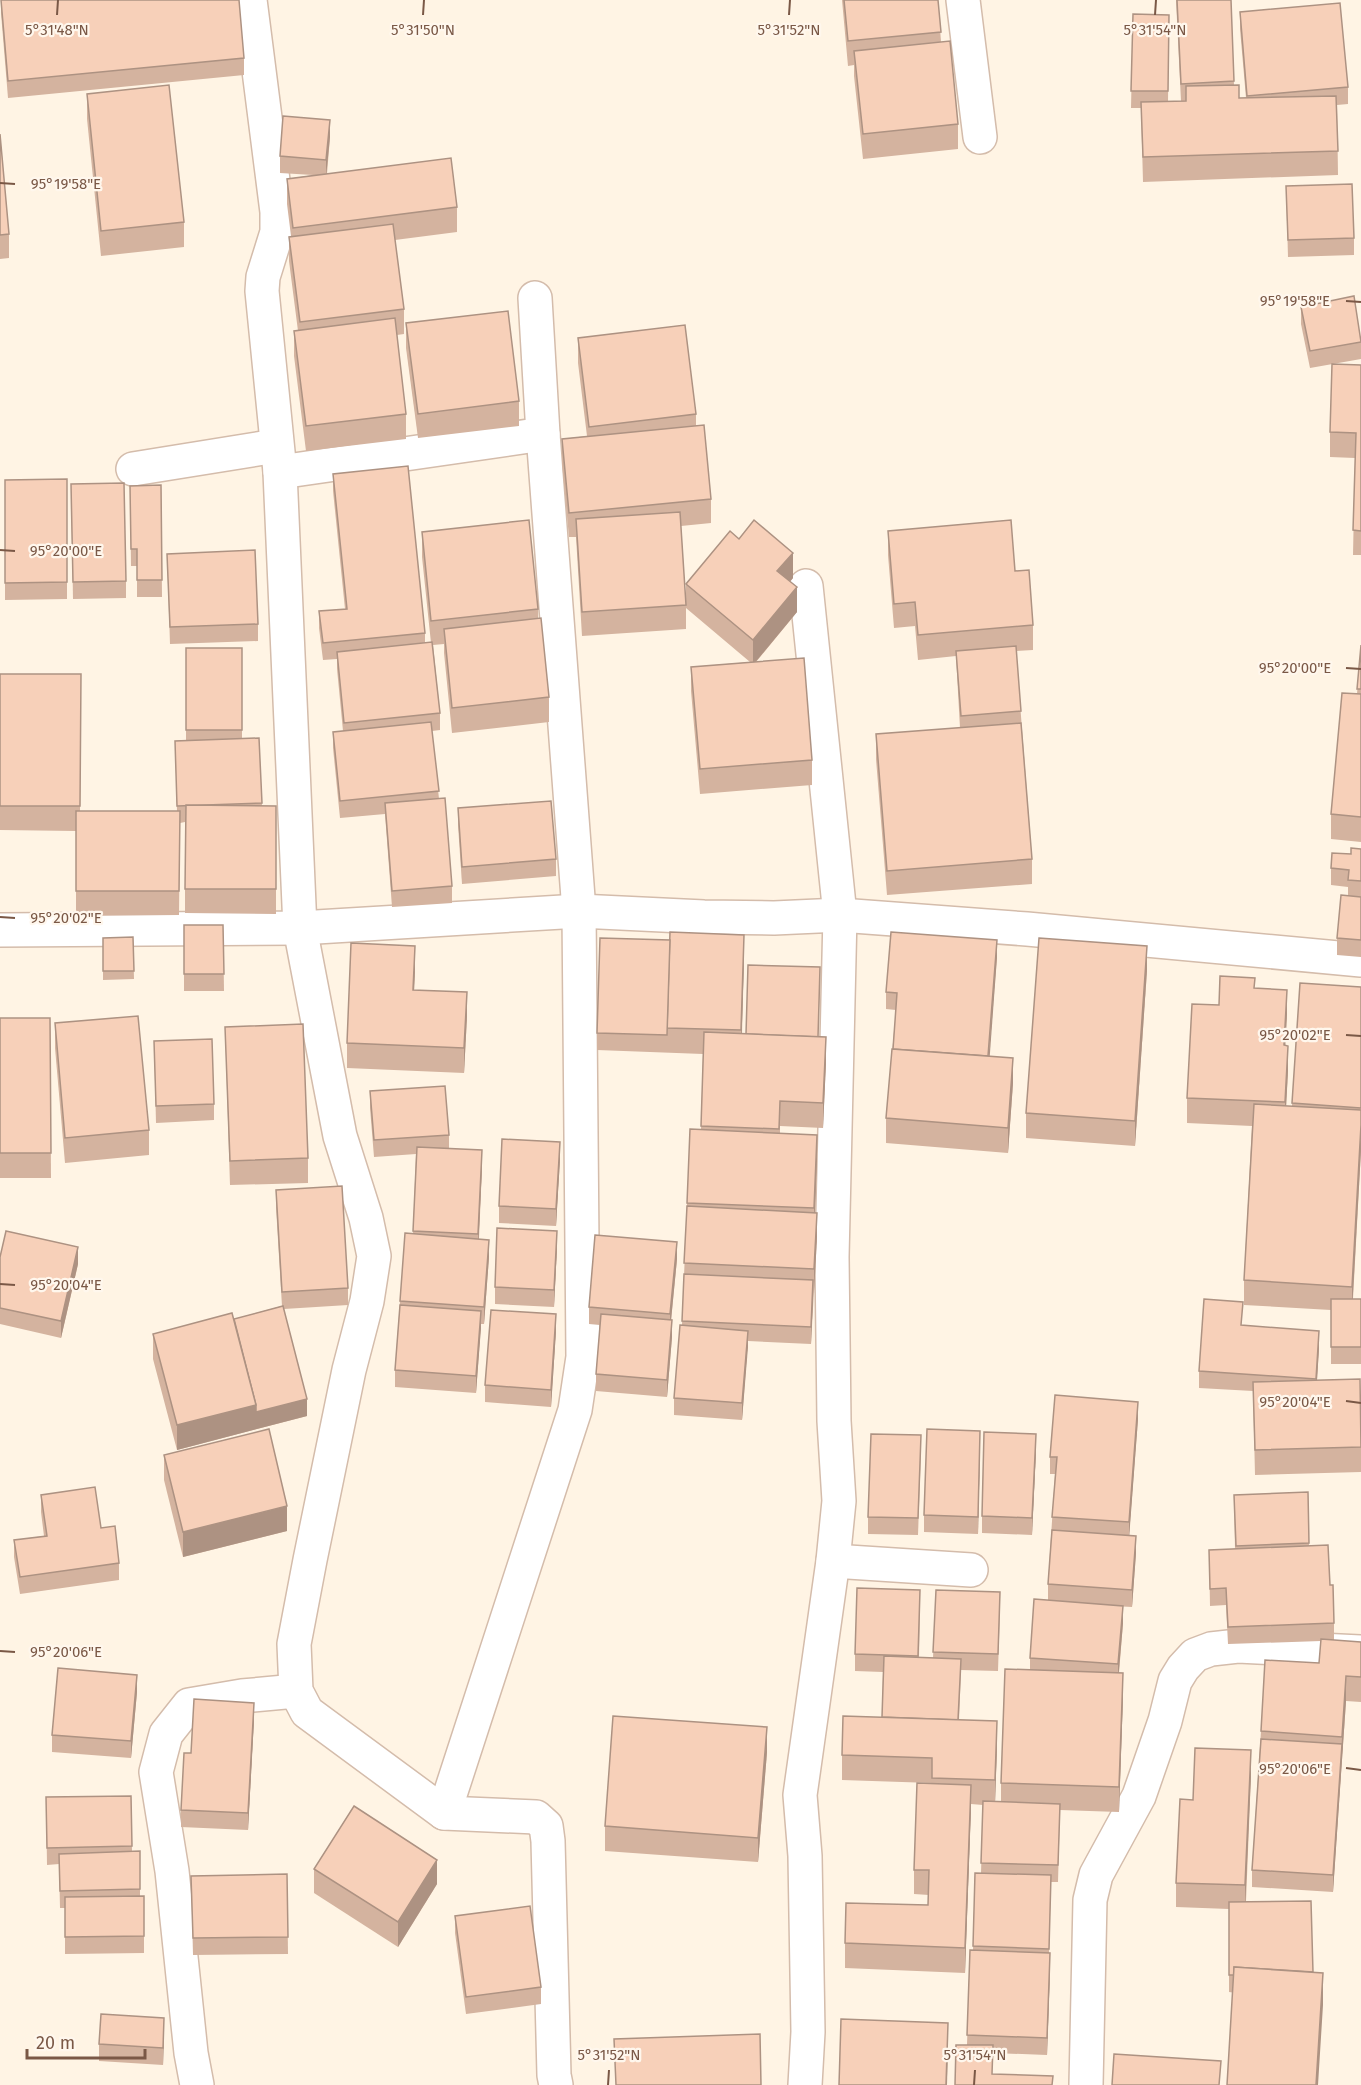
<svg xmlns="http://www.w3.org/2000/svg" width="1361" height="2085" viewBox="0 0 1361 2085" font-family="'Fira Sans',sans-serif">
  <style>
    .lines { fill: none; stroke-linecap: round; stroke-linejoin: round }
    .minor-casing { stroke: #d4bcab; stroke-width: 36 }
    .minor { stroke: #fff; stroke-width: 33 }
    .wall { fill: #d4b39f }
    .shaded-wall { fill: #ad9282 }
    .building { fill: #f7d0b9; stroke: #ad9282; stroke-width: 1.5 }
    .ticks { fill: none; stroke: #7a5846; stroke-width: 2 }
    .ticks-label { font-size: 15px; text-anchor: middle; fill: #7a5846; stroke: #fff7ed; stroke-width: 4.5; stroke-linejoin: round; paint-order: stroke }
  </style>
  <rect width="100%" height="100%" fill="#fff4e4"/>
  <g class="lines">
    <defs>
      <g id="minor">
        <polyline points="250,0 277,212 277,232 263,277 262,291 280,472 300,928 340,1136 366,1218 374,1256 367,1301 349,1370 310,1560 294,1644 296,1691 307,1712 444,1813 536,1817 546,1826 548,1841 554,2075 556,2085"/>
        <polyline points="963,0 980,137"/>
        <polyline points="133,469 276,446"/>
        <polyline points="280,472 543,434"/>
        <polyline points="0,930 300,928 579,911 704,917 774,918 840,915 1027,929 1361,960"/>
        <polyline points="833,1561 971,1570"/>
        <polyline points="444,1813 575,1410 583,1357 579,911 543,434 535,298"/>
        <polyline points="197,2085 191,2053 172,1871 156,1772 166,1734 189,1705 242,1696 296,1691"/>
        <polyline points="805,2085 808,2032 805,1856 800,1795 833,1561 839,1501 834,1421 832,1257 840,915 806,586"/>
        <polyline points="1086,2085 1090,1900 1096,1875 1139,1796 1165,1721 1175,1681 1183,1668 1195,1655 1211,1649 1238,1646 1361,1652"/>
      </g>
    </defs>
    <use href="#minor" class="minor-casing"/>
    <use href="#minor" class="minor"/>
  </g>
  <g class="wall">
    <polygon points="1,0 244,58 244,75 8,98 1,13"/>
    <polygon points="842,0 938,0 941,42 958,124 958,149 863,159 854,76 854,65 848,66"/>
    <polygon points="1176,0 1231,0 1234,85 1239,98 1246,98 1240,29 1240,12 1348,87 1348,104 1337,105 1338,175 1143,182 1141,108 1131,108 1133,14 1169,15 1168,102 1186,101 1181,101"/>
    <polygon points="87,94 184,222 184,247 101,256 87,119"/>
    <polygon points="0,134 9,234 9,258 0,259"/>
    <polygon points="330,137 327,174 457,207 457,232 395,240 404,309 404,334 397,335 406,414 406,439 306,451 294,356 294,331 298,331 289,261 289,237 291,236 287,204 287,179 313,175 280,173 280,156"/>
    <polygon points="1286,186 1354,238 1354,255 1288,257"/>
    <polygon points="1301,307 1361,337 1361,359 1310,368 1301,324"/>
    <polygon points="406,323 519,401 519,426 418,438 406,348"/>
    <polygon points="578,338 696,414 696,425 711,499 711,523 681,526 686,605 686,629 582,636 576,537 569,537 562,463 562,439 587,436 578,363"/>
    <polygon points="1361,365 1361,555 1353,555 1355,458 1330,457 1330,432"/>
    <polygon points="333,474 425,633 425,643 431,643 422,557 422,532 538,609 538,618 549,697 549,722 452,733 444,653 444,644 433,645 440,713 440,730 432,731 439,799 452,886 452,903 392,907 385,814 340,818 333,748 333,732 343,731 337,669 337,659 323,660 319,628 319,611 345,609 333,491"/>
    <polygon points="67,479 67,599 5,600 5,480"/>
    <polygon points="71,484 126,581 126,598 73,599"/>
    <polygon points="161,485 162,597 137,597 137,566 131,566 130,486"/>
    <polygon points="888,531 1015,571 1033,625 1033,650 1016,651 1032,859 1032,884 887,895 876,759 876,734 960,728 956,656 918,660 915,626 894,628 888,555"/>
    <polygon points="739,539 793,578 790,582 797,612 756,662 812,760 812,785 700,794 691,691 691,667 750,662 686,608 686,584"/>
    <polygon points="167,554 258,624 258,641 170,644"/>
    <polygon points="1361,645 1361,842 1331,839 1331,814 1357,694"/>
    <polygon points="186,648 242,648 242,738 259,738 262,806 276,806 276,914 185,913 185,822 180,823 179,915 76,916 76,831 0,830 0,674 81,674 80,811 177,811 175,741 186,740"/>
    <polygon points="458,808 556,859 556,876 462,884 458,825"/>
    <polygon points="1361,849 1361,957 1337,955 1337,938 1348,896 1348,887 1331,885 1331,868 1351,854"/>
    <polygon points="184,925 223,925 224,991 184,991"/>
    <polygon points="133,937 134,979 103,980 103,938"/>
    <polygon points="997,957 989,1056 1013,1083 1008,1153 886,1143 886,1118 896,1010 886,1009 886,992"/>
    <polygon points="744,960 742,1034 746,1034 820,984 818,1037 826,1062 823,1128 780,1126 780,1133 817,1159 815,1213 817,1237 811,1344 748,1341 742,1420 674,1415 674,1398 682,1325 687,1203 701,1129 703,1054 597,1050 597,1033"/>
    <polygon points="415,970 414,990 467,1016 464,1073 347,1068 347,1043"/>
    <polygon points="1147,970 1135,1146 1026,1138 1026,1113"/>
    <polygon points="1300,983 1361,987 1361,1150 1353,1299 1361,1299 1361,1364 1331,1364 1331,1310 1244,1305 1244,1280 1252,1126 1187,1123 1187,1098 1219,1005 1255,988 1287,1014 1285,1046 1288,1071 1286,1106 1292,1106"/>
    <polygon points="0,1018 50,1018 51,1178 0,1178"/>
    <polygon points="55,1023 149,1130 149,1155 65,1163 55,1048"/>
    <polygon points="225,1027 308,1158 308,1183 230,1185"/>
    <polygon points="154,1041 214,1104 214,1120 156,1123"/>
    <polygon points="370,1091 449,1135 449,1149 482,1167 479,1239 489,1257 484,1324 481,1324 476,1393 395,1387 395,1370 400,1301 413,1234 416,1154 374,1157 370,1108"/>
    <polygon points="560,1159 556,1226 499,1223 499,1206"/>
    <polygon points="276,1190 348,1288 348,1305 284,1309 307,1416 177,1450 153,1359 153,1334 234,1319 282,1306 276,1207"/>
    <polygon points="557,1248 554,1307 495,1304 495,1287"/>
    <polygon points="0,1257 78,1264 61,1338 0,1324"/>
    <polygon points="677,1259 671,1320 672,1337 667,1397 596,1391 596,1374 600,1325 589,1324 589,1307"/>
    <polygon points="1242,1326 1319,1348 1317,1380 1361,1414 1361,1472 1255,1475 1253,1391 1199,1388 1199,1371"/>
    <polygon points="556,1331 551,1407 485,1402 485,1385"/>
    <polygon points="1138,1419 1129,1536 1136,1553 1132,1607 1113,1606 1123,1623 1119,1673 1123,1697 1119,1812 1060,1810 1058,1882 1051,1882 1049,1953 1050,1970 1047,2055 993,2053 955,2085 967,2045 970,1950 973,1950 975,1873 981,1873 983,1805 971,1804 965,1973 845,1968 845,1943 928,1905 929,1895 914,1894 914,1870 932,1783 842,1780 842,1755 882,1717 883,1672 855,1671 855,1654 920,1607 919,1657 933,1658 936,1590 1000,1609 998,1671 961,1670 959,1720 997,1746 995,1801 1001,1801 1001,1783 1030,1670 1030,1658 1048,1600 1048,1584 1055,1474 1050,1474 1050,1457"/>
    <polygon points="980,1448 978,1534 924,1532 924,1515"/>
    <polygon points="1036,1451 1032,1535 982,1533 982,1516"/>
    <polygon points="921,1452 918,1535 868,1534 868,1517"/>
    <polygon points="164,1455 287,1531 183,1557 164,1480"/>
    <polygon points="1308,1492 1309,1546 1330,1585 1334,1623 1334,1640 1361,1642 1361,1702 1346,1701 1333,1892 1252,1887 1252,1870 1261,1731 1319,1663 1321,1641 1228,1644 1226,1605 1210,1606 1209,1550 1235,1549 1234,1495"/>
    <polygon points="41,1495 119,1563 119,1580 20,1594 14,1557 14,1540 44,1536 41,1512"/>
    <polygon points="137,1692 131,1758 52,1752 52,1735"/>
    <polygon points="254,1720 248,1830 181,1827 181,1810"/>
    <polygon points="767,1752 758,1862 605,1851 605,1826"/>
    <polygon points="1251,1775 1246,1902 1313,1972 1323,2005 1229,1992 1229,1909 1176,1907 1176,1883"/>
    <polygon points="131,1796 132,1851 140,1851 140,1896 144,1896 144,1953 65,1954 65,1908 60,1908 59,1864 47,1865 46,1797"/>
    <polygon points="314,1869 437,1884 398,1947 314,1893"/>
    <polygon points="287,1874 288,1954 193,1955 191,1876"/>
    <polygon points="455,1916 541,1987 541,2004 466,2014 455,1933"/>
    <polygon points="164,2035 163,2065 99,2061 99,2044"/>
  </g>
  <g class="shaded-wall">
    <polygon points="330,120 330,137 326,177 326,160"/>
    <polygon points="793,553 793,578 777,596 777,571"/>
    <polygon points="797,587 797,612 753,665 753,640"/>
    <polygon points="744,935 744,960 741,1055 741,1030"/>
    <polygon points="997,940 997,957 988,1080 988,1064"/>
    <polygon points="415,946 415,970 413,1014 413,990"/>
    <polygon points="1147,946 1147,970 1135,1146 1135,1121"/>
    <polygon points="1287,990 1287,1014 1284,1070 1284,1045"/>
    <polygon points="467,992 467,1016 464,1073 464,1048"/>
    <polygon points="826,1037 826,1062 823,1128 823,1103"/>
    <polygon points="1288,1046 1288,1071 1285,1127 1285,1102"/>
    <polygon points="1013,1058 1013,1083 1008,1153 1008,1128"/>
    <polygon points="1361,1125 1361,1150 1352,1311 1352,1287"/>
    <polygon points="817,1135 817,1159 814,1233 814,1208"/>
    <polygon points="560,1142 560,1159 556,1226 556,1209"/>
    <polygon points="482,1150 482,1167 478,1251 478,1234"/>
    <polygon points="817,1213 817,1237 814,1294 814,1269"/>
    <polygon points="557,1231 557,1248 554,1307 554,1290"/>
    <polygon points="489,1240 489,1257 484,1324 484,1307"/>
    <polygon points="677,1242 677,1259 670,1331 670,1314"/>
    <polygon points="78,1247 78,1264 61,1338 61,1321"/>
    <polygon points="813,1280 813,1297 811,1344 811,1327"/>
    <polygon points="481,1311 481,1328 476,1393 476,1376"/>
    <polygon points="556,1314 556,1331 551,1407 551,1390"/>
    <polygon points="672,1320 672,1337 667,1397 667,1380"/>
    <polygon points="748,1331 748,1347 742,1420 742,1403"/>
    <polygon points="1319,1331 1319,1348 1316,1396 1316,1379"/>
    <polygon points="307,1399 307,1416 177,1450 177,1425 256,1405"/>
    <polygon points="1138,1402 1138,1419 1129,1539 1129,1522"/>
    <polygon points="980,1431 980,1448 978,1534 978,1517"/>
    <polygon points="1036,1434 1036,1451 1032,1535 1032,1518"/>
    <polygon points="287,1506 287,1531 183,1557 183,1532"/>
    <polygon points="1136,1536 1136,1553 1132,1607 1132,1590"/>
    <polygon points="1123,1606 1123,1623 1118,1681 1118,1664"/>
    <polygon points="1123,1673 1123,1697 1119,1812 1119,1787"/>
    <polygon points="137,1675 137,1692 131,1758 131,1741"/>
    <polygon points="1346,1676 1346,1701 1333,1892 1333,1875"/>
    <polygon points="254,1703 254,1720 248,1830 248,1813"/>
    <polygon points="997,1721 997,1746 995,1805 995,1780"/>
    <polygon points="767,1727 767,1752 758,1862 758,1838"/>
    <polygon points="1251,1750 1251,1775 1245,1910 1245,1885"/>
    <polygon points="971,1785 971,1809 965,1973 965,1948"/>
    <polygon points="437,1860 437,1884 398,1947 398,1922"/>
    <polygon points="1050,1953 1050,1970 1047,2055 1047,2038"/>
    <polygon points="1323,1973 1323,2005 1318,2085 1316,2085"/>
    <polygon points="164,2018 164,2035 163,2065 163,2048"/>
    <polygon points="948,2023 948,2048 947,2085 946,2085"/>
  </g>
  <g class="building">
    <polygon points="1,0 239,0 244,58 8,81"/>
    <polygon points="844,0 938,0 941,32 848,41"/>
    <polygon points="1177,0 1231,0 1234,81 1181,84"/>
    <polygon points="1340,3 1348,87 1247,96 1240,12"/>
    <polygon points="1133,14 1169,15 1168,91 1131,91"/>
    <polygon points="950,41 958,124 863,134 854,51"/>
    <polygon points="169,85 184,222 101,231 87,94"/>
    <polygon points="1239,85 1239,98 1336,96 1338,151 1143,157 1141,102 1186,101 1186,86"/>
    <polygon points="283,116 330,120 326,160 280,156"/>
    <polygon points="0,134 9,234 0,235"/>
    <polygon points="451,158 457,207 293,228 287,179"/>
    <polygon points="1352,184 1354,238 1288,240 1286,186"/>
    <polygon points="393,224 404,309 300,322 289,237"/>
    <polygon points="1354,296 1361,342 1310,351 1301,307"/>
    <polygon points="508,311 519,401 418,414 406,323"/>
    <polygon points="395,318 406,414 306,426 294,331"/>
    <polygon points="685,325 696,414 589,427 578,338"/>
    <polygon points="1332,364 1361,365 1361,531 1353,530 1356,433 1330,432"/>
    <polygon points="704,425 711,499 569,513 562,439"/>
    <polygon points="408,466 425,633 323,643 319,611 347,609 333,474"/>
    <polygon points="67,479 67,582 5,583 5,480"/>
    <polygon points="124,483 126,581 73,582 71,484"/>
    <polygon points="161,485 162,580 137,580 137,549 131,549 130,486"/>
    <polygon points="680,512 686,605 582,612 576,519"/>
    <polygon points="529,520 538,609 431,621 422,532"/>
    <polygon points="754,520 793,553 777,571 797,587 753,640 686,584 730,531 739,539"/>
    <polygon points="1011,520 1015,571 1029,570 1033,625 918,635 915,602 894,604 888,531"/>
    <polygon points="255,550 258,624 170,627 167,554"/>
    <polygon points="541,618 549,697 452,708 444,629"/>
    <polygon points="432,642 440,713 344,723 337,652"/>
    <polygon points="1361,645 1361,689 1357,689"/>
    <polygon points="1016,646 1021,711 961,716 956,651"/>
    <rect x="186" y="648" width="56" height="82"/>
    <polygon points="804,658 812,760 700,769 691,667"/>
    <polygon points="0,674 81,674 80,806 0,806"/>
    <polygon points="1342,693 1361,694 1361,817 1331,814"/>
    <polygon points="431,722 439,791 340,801 333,732"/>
    <polygon points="1021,723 1032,859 887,871 876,734"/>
    <polygon points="259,738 262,803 177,806 175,741"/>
    <polygon points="445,798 452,886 392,891 385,803"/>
    <polygon points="551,801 556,859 462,867 458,808"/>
    <polygon points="186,805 276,806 276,889 185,889"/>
    <polygon points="76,811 180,811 179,891 76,891"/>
    <polygon points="1351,848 1361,849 1361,881 1348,880 1349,870 1331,868 1332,853 1351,854"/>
    <polygon points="1341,895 1361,897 1361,940 1337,938"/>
    <polygon points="184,925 223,925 224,974 184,974"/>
    <polygon points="670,932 744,935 741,1030 667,1028"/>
    <polygon points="891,932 997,940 988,1056 893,1049 897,993 886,992"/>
    <polygon points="133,937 134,971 103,971 103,938"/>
    <polygon points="600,938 670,940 667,1035 597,1033"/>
    <polygon points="1039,938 1147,946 1135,1121 1026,1113"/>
    <polygon points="351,943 415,946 413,990 467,992 464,1048 347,1043"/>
    <polygon points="748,965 820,967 818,1037 746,1034"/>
    <polygon points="1220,976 1255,978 1254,988 1287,990 1284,1045 1288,1046 1285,1102 1187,1098 1192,1004 1219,1005"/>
    <polygon points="1300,983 1361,987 1361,1108 1292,1103"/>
    <polygon points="138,1016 149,1130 65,1138 55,1023"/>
    <polygon points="0,1018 50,1018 51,1153 0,1153"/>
    <polygon points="303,1024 308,1158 230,1161 225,1027"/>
    <polygon points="704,1032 826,1037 823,1103 780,1101 779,1129 701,1126"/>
    <polygon points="212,1039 214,1104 156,1106 154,1041"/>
    <polygon points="892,1049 1013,1058 1008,1128 886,1118"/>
    <polygon points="445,1086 449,1135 374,1140 370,1091"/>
    <polygon points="1254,1104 1361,1110 1361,1125 1352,1287 1244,1280"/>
    <polygon points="690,1129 817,1135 814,1208 687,1203"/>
    <polygon points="502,1139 560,1142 556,1209 499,1206"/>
    <polygon points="417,1147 482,1150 478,1234 413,1231"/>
    <polygon points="342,1186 348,1288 282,1292 276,1190"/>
    <polygon points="687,1206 817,1213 814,1269 684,1263"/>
    <polygon points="497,1228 557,1231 554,1290 495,1287"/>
    <polygon points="6,1231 78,1247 61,1321 0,1308 0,1257"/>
    <polygon points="405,1233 489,1240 484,1307 400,1301"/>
    <polygon points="595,1235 677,1242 670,1314 589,1307"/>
    <polygon points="684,1274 813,1280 811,1327 682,1321"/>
    <polygon points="1204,1299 1243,1302 1241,1325 1319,1331 1316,1379 1199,1371"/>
    <rect x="1331" y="1299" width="30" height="48"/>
    <polygon points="400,1305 481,1311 476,1376 395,1370"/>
    <polygon points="283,1306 307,1399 256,1412 256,1405 234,1319"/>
    <polygon points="491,1310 556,1314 551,1390 485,1385"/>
    <polygon points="232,1313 256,1405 177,1425 153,1334"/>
    <polygon points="601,1314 672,1320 667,1380 596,1374"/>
    <polygon points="680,1325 748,1331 742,1403 674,1398"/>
    <polygon points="1360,1379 1361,1447 1255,1450 1253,1382"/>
    <polygon points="1055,1395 1138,1402 1129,1522 1052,1517 1057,1457 1050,1457"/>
    <polygon points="269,1429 287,1506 183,1532 164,1455"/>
    <polygon points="927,1429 980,1431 978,1517 924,1515"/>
    <polygon points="984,1432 1036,1434 1032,1518 982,1516"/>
    <polygon points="871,1434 921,1435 918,1518 868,1517"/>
    <polygon points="95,1487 101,1528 115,1526 119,1563 20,1577 14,1540 47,1536 41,1495"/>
    <polygon points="1308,1492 1309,1543 1236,1546 1234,1495"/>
    <polygon points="1052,1530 1136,1536 1132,1590 1048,1584"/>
    <polygon points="1328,1545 1330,1585 1333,1585 1334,1623 1228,1627 1226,1588 1210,1589 1209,1550"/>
    <polygon points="857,1588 920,1590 918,1656 855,1654"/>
    <polygon points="936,1590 1000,1592 998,1654 933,1652"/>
    <polygon points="1034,1599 1123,1606 1118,1664 1030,1658"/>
    <polygon points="1321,1639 1361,1642 1361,1677 1346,1676 1342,1737 1261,1731 1265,1660 1319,1663"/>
    <polygon points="884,1656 961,1659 958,1720 882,1717"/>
    <polygon points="58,1668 137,1675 131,1741 52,1735"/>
    <polygon points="1005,1669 1123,1673 1119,1787 1001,1783"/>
    <polygon points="194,1699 254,1703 248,1813 181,1810 184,1753 191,1753"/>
    <polygon points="613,1716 767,1727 758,1838 605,1826"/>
    <polygon points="843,1716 997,1721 995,1780 932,1778 932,1758 842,1755"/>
    <polygon points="1261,1739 1342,1744 1333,1875 1252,1870"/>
    <polygon points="1195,1748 1251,1750 1245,1885 1176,1883 1180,1799 1193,1800"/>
    <polygon points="917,1783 971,1785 965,1948 845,1943 846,1903 928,1905 929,1870 914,1870"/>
    <polygon points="131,1796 132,1846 47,1848 46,1797"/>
    <polygon points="983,1801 1060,1804 1058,1865 981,1863"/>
    <polygon points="354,1806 437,1860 398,1922 314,1869"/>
    <polygon points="140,1851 140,1889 60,1891 59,1854"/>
    <polygon points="975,1873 1051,1875 1049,1949 973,1946"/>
    <polygon points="287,1874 288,1937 193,1938 191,1876"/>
    <polygon points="144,1896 144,1936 65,1937 65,1897"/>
    <polygon points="1311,1901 1313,1972 1234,1967 1234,1975 1229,1975 1229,1902"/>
    <polygon points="530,1906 541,1987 466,1997 455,1916"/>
    <polygon points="970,1950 1050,1953 1047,2038 967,2035"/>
    <polygon points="1234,1967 1323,1973 1316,2085 1227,2085"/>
    <polygon points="101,2014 164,2018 163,2048 99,2044"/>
    <polygon points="841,2019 948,2023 946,2085 839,2085"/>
    <polygon points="760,2034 761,2085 616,2085 614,2039"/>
    <polygon points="956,2045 993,2045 992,2074 1053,2076 1052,2085 955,2085"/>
    <polygon points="1114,2054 1221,2061 1219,2085 1112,2085"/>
  </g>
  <path class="ticks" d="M57,15L58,0M423,15L424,0M789,15L790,0M1155,15L1156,0M0,183L15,184M1346,301L1361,302M0,550L15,551M1346,668L1361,669M0,917L15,918M1346,1035L1361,1036M0,1284L15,1285M1346,1401L1361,1403M0,1651L15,1652M1346,1768L1361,1770M608,2085L609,2070M974,2085L975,2070"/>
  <g class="ticks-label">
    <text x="57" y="35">5°31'48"N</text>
    <text x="423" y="35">5°31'50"N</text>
    <text x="789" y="35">5°31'52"N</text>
    <text x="1155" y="35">5°31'54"N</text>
    <text x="66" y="189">95°19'58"E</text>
    <text x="1295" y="306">95°19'58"E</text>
    <text x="66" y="556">95°20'00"E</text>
    <text x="1295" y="673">95°20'00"E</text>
    <text x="66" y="923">95°20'02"E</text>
    <text x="1295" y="1040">95°20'02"E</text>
    <text x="66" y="1290">95°20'04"E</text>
    <text x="1295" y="1407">95°20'04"E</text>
    <text x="66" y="1657">95°20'06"E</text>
    <text x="1295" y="1774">95°20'06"E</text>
    <text x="609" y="2060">5°31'52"N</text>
    <text x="975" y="2060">5°31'54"N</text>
  </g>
  <path d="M27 2049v9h118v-9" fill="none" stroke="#7a5846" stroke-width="3"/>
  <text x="36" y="2049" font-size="18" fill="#7a5846" stroke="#fff7ed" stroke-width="4.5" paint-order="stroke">20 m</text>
</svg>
